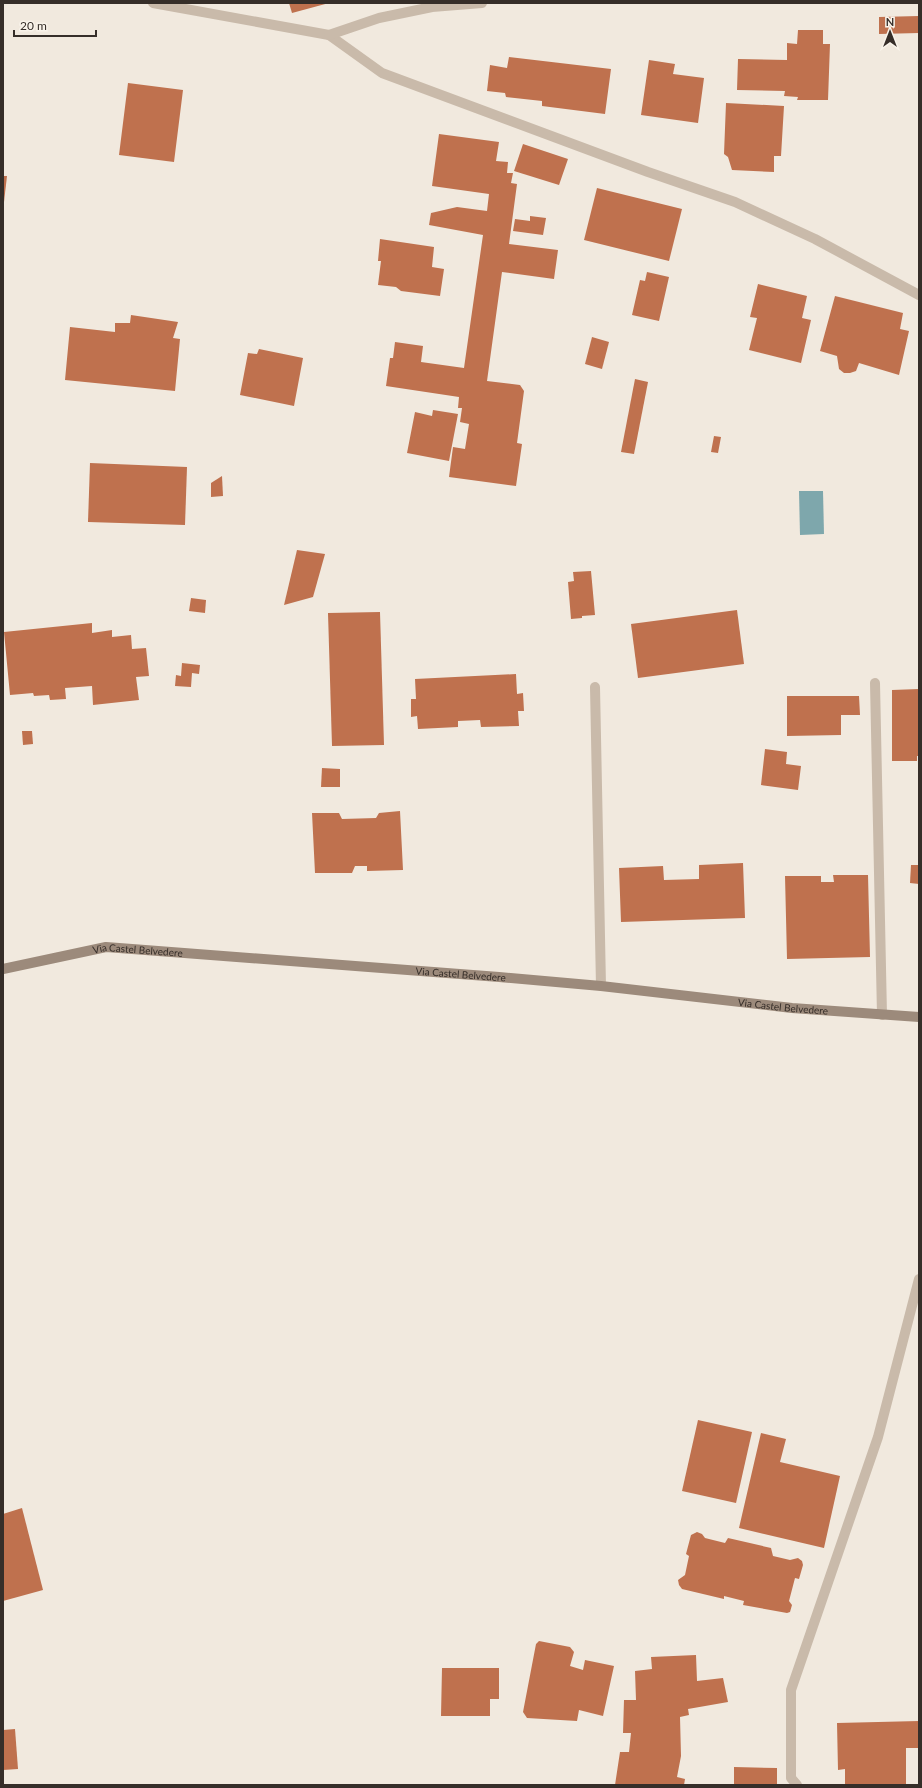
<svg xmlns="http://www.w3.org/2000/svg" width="922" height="1788" viewBox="0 0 922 1788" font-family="Lato,sans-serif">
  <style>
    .water { fill: #7ea7ac }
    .building { fill: #bf714e }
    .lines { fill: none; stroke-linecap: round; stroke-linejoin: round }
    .lane { stroke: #c9baaa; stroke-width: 10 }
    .street { stroke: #c9baaa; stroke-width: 10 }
    .secondary { stroke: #9c8a7b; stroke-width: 10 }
    .labels { text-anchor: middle; stroke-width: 3; stroke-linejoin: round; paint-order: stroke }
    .street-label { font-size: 10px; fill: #362e29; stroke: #f9f3ea }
  </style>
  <rect width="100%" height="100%" fill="#f1e9de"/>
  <polygon class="water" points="799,491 823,491 824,534 800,535"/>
  <g class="building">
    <polygon points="289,3 329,3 292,13"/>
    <polygon points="919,16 919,33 879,34 879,17"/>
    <polygon points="798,30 823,30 823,44 830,44 828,100 797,100 798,97 784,96 785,91 737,90 738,59 787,60 787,43 797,44"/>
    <polygon points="509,57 611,69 605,114 542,106 542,101 506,97 505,93 487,91 490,65 507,68"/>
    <polygon points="649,60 675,64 673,74 704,78 698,123 641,115"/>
    <polygon points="128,83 183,90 174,162 119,155"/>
    <polygon points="726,103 784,106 781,156 774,156 774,172 732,170 728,157 724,154"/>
    <polygon points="439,134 499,142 496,161 508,162 507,173 513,173 511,183 517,184 509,244 558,250 554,279 502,272 487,381 520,385 524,391 517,443 522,444 516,486 449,477 453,447 465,449 469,424 460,422 462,408 458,408 459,397 386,386 390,358 393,358 395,342 423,346 421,362 464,368 483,235 429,225 431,213 457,207 487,211 489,194 432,186"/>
    <polygon points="523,144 568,159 559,185 514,171"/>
    <polygon points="3,176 7,176 4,202 3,202"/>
    <polygon points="597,188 682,209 669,261 584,240"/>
    <polygon points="530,216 546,218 543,235 513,231 515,219 530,221"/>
    <polygon points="380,239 434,247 432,267 444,269 440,296 401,291 396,287 378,285 381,261 378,261"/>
    <polygon points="647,272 669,277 659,321 632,315 640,280 645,281"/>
    <polygon points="758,284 807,296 802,318 811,320 801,363 749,350 757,318 750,317"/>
    <polygon points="835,296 903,313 900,329 909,331 899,375 859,363 856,371 850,373 844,373 839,369 837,356 820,351"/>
    <polygon points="131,315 178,322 173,338 180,339 175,391 65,380 70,327 115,332 115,323 130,323"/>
    <polygon points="592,337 609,342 602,369 585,364"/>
    <polygon points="259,349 303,358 294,406 240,395 248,353 257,354"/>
    <polygon points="635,379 648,382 634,454 621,452"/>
    <polygon points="433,410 458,414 449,461 407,453 415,412 432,416"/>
    <polygon points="714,436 721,437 718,453 711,452"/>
    <polygon points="90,463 187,467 185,525 88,522"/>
    <polygon points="222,476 223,496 211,497 211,483"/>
    <polygon points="297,550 325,554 313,597 284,605"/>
    <polygon points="591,571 595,615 582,616 582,618 571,619 568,582 574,581 573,572"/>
    <polygon points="191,598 206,600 205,613 189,611"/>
    <polygon points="737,610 744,664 638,678 631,624"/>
    <polygon points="380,612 384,745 332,746 328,613"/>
    <polygon points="92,623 92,633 112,630 112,637 131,635 132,649 146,648 149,676 136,677 139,700 93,705 92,686 65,688 66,699 50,700 49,695 34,696 33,693 10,695 4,632"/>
    <polygon points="182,663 200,665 199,674 192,673 191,687 175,686 176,675 181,676"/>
    <polygon points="516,674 517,694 523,693 524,711 518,711 519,726 481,727 480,720 458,721 458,727 418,729 417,716 411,717 411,699 416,699 415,679"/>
    <polygon points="919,689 919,756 917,756 917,761 892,761 892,690"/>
    <polygon points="787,696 859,696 860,715 841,715 841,735 787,736"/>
    <polygon points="22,731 32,731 33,744 23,745"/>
    <polygon points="765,749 787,752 786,764 801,766 798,790 761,785"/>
    <polygon points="322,768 340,769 340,787 321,787"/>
    <polygon points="400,811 403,870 367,871 367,866 355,866 352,873 315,873 312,813 339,813 342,819 376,818 379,813"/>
    <polygon points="743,863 745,918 621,922 619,868 663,866 664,880 699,879 699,865"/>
    <polygon points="911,865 919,865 919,884 910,883"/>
    <polygon points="833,875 868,875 870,957 787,959 785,876 821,876 821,882 834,882"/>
    <polygon points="698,1420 752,1432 736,1503 682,1491"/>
    <polygon points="761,1433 786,1439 780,1462 840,1476 824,1548 739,1528"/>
    <polygon points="22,1508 43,1590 3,1601 3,1514"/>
    <polygon points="697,1532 702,1534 705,1538 725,1543 728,1538 771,1548 773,1556 790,1560 798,1558 802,1561 803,1565 799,1579 795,1578 789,1601 792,1605 790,1612 787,1613 743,1605 744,1601 724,1596 724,1599 682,1589 679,1585 678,1580 685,1575 689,1556 686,1554 691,1535"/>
    <polygon points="539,1641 570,1647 574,1652 570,1666 583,1670 585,1660 614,1666 603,1716 579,1710 577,1721 527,1718 523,1712 536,1644"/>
    <polygon points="696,1655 697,1681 723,1678 728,1702 688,1709 689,1715 680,1717 681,1756 677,1777 685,1779 684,1785 615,1785 620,1752 629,1752 631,1733 623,1733 624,1700 636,1700 635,1671 652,1669 651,1657"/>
    <polygon points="442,1668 499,1668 499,1699 490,1699 490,1716 441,1716"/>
    <polygon points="919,1721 919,1748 906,1748 906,1785 845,1785 845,1769 838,1770 837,1723"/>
    <polygon points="15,1729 18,1769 3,1770 3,1730"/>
    <polygon points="734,1767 777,1768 777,1785 734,1785"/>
  </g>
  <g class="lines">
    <g class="lane">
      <polyline points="595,687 601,986"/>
      <polyline points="797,1785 791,1778 791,1690 878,1437 919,1279"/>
    </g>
    <g class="street">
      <polyline points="153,3 329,35 382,73 648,172 735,202 815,239 919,295"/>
      <polyline points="329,35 379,18 432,7 482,3"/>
      <polyline points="875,683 882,1015"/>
    </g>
    <path class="secondary" id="s1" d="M3,969L106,947L499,977L601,986L792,1008L919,1017"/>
  </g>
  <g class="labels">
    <g class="street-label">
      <text dy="4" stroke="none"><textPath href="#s1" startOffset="137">Via Castel Belvedere</textPath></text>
      <text dy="4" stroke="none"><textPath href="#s1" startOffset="461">Via Castel Belvedere</textPath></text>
      <text dy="4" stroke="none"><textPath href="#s1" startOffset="785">Via Castel Belvedere</textPath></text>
    </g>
  </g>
  <rect width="922" height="1788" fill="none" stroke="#362e29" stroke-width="8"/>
  <g transform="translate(890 32)" stroke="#f9f3ea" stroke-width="3" paint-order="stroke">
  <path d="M0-3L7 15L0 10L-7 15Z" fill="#362e29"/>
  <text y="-6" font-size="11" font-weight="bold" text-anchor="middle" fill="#362e29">N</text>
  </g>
  <path d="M14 30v6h82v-6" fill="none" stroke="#362e29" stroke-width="2"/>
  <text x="20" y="30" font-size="12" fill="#362e29" stroke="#f9f3ea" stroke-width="3" paint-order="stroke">20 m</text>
</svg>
